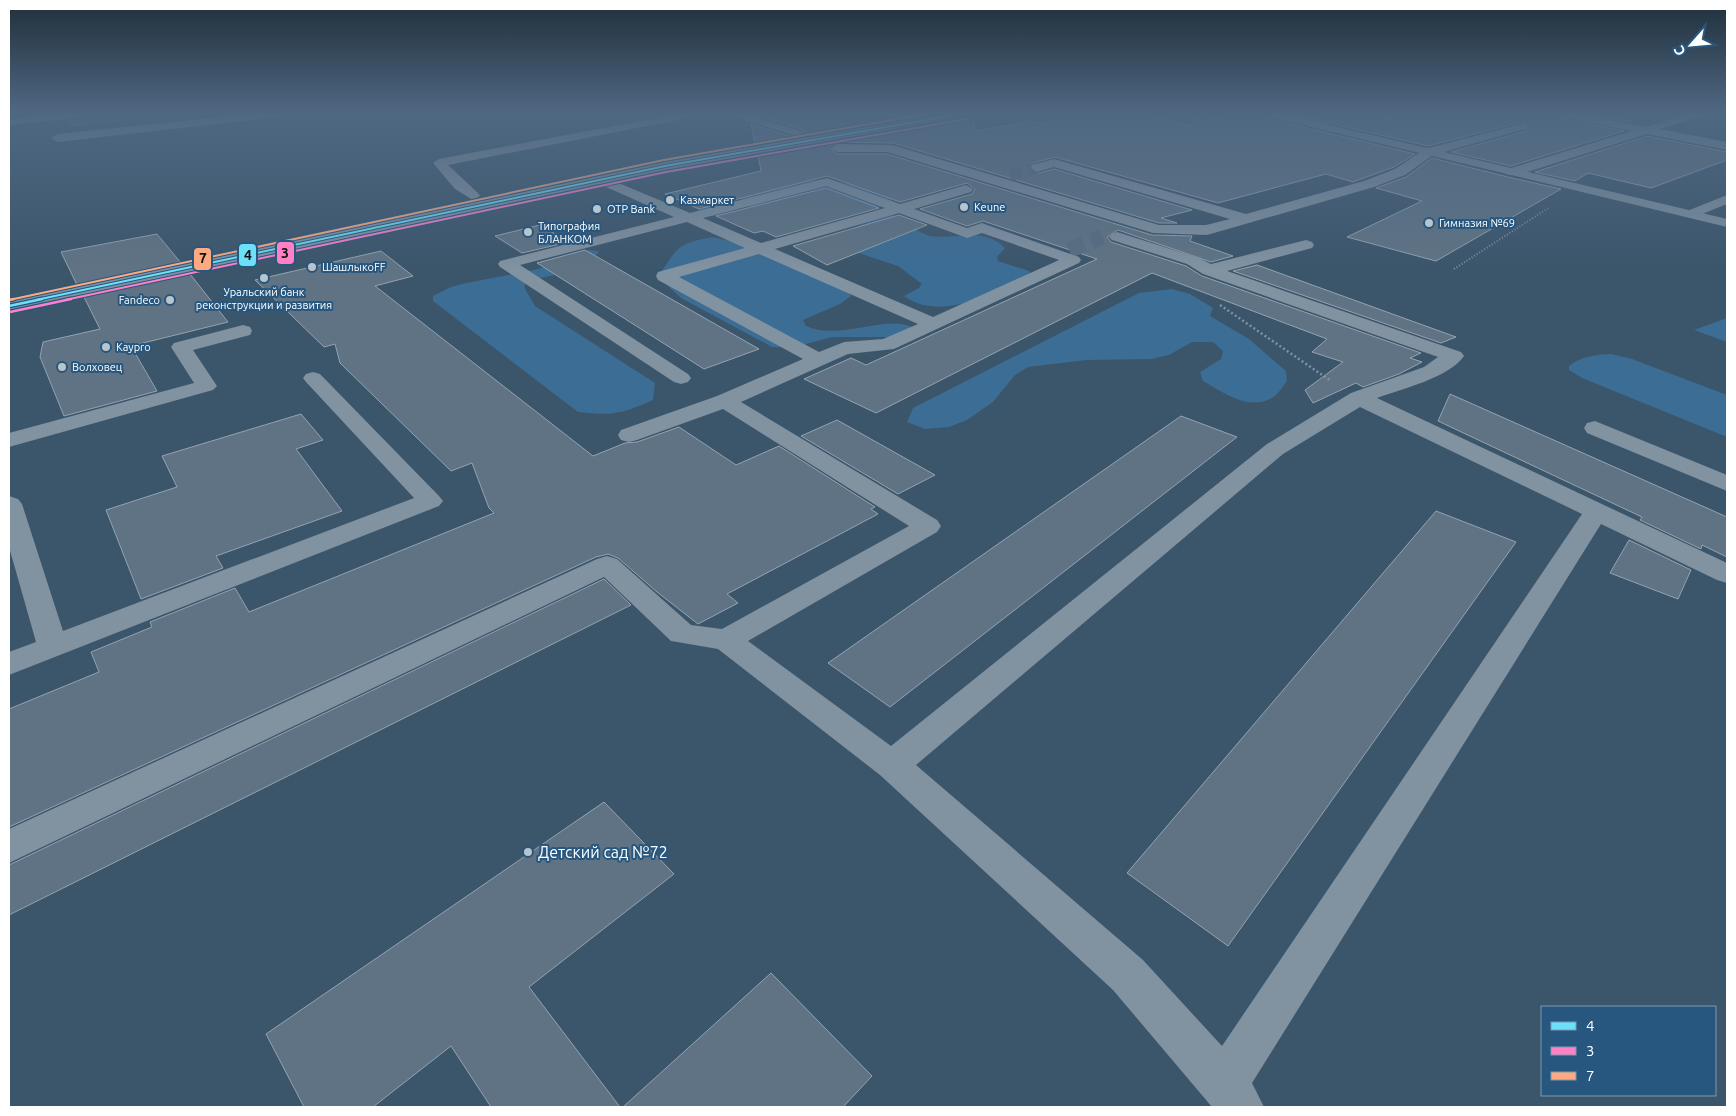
<svg xmlns="http://www.w3.org/2000/svg" width="1736" height="1116" viewBox="0 0 1736 1116" font-family="Ubuntu,sans-serif">
  <style>
    .green { fill: #3c6d95 }
    .building { fill: #5f7384; stroke: #94a3b0 }
    .lines { fill: none; stroke-linecap: round; stroke-linejoin: round }
    .minor-tunnel-far1 { stroke: #586e81; stroke-width: 12; stroke-dasharray: 12 6; stroke-linecap: butt }
    .minor-tunnel { stroke: #586e81; stroke-width: 16; stroke-dasharray: 16 8; stroke-linecap: butt }
    .path-far2 { stroke: #8192a1; stroke-width: 1; stroke-dasharray: 1 2; stroke-linecap: butt }
    .path-far1 { stroke: #8192a1; stroke-width: 2; stroke-dasharray: 1 2; stroke-linecap: butt }
    .path { stroke: #8192a1; stroke-width: 2.5; stroke-dasharray: 2 2.5; stroke-linecap: butt }
    .minor { fill: #8192a1; fill-rule: evenodd }
    .major { fill: #7f91a0; fill-rule: evenodd }
    .bus-1-far1-casing { stroke: #27577f; stroke-width: 4 }
    .bus-1-casing { stroke: #27577f; stroke-width: 5 }
    .bus-2-far1-casing { stroke: #27577f; stroke-width: 4 }
    .bus-2-casing { stroke: #27577f; stroke-width: 5 }
    .bus-3-far1-casing { stroke: #27577f; stroke-width: 4 }
    .bus-3-casing { stroke: #27577f; stroke-width: 5 }
    .bus-1-far1 { stroke: #6ddff8; stroke-width: 2 }
    .bus-1 { stroke: #6ddff8; stroke-width: 2.5 }
    .bus-2-far1 { stroke: #ff80c5; stroke-width: 2 }
    .bus-2 { stroke: #ff80c5; stroke-width: 2.5 }
    .bus-3-far1 { stroke: #ffa980; stroke-width: 2 }
    .bus-3 { stroke: #ffa980; stroke-width: 2.5 }
    .poi-dot { fill: #bac4cb; stroke: #27577f; stroke-width: 2 }
    .labels { text-anchor: middle; stroke-width: 4; stroke-linejoin: round; paint-order: stroke }
    .far-poi-label { font-size: 11px; fill: #fff; stroke: #27577f; text-anchor: start }
    .near-poi-label { font-size: 16px; fill: #fff; stroke: #27577f; text-anchor: start }
    .line-badge { stroke: #27577f; stroke-width: 2 }
    .pale-badge-label { font-size: 14px; text-anchor: middle; font-weight: bold; fill: #111 }
  </style>
  <rect width="100%" height="100%" fill="#3b556b"/>
  <g class="green">
    <polygon points="120,113 144,113 144,115 67,123 68,118"/>
    <polygon points="169,113 201,113 69,127 70,123"/>
    <path d="M811,180C829,180 883,187 893,202L891,205L881,207L861,205L781,213L747,206L715,216H704L699,214L698,207L704,204L734,203L755,192L775,190L794,183Z"/>
    <path d="M893,215C906,220 917,233 930,236C955,240 985,226 1005,248L997,257L998,261L1029,271L1031,276C995,292 941,323 904,296L919,288L922,284L898,266L822,241L883,216Z"/>
    <path d="M712,237L730,241L848,291L851,296L840,304L803,320L806,326C840,342 890,312 915,329L895,337H832L795,347H772L681,298L658,277C678,247 676,244 712,237Z"/>
    <path d="M588,250L599,251C587,273 550,275 527,281L524,287L535,306L655,383L653,400C621,414 613,416 578,412L433,301V296L451,287C497,274 546,274 588,250Z"/>
    <path d="M1172,289L1190,294L1213,308L1210,316L1249,339L1286,371L1287,381C1283,386 1278,395 1272,398C1248,411 1224,393 1203,381L1200,372L1221,359L1223,351L1213,342H1192L1169,355L1151,359L1087,360L1028,367L1015,375L993,402L967,420L949,427L925,429L907,422L913,408L1139,293Z"/>
    <polygon points="1727,318 1727,342 1694,330"/>
    <path d="M1611,354L1632,359L1727,395V437L1582,378L1569,370V366C1580,357 1597,354 1611,354Z"/>
  </g>
  <g class="building">
    <polygon points="748,113 940,113 799,137 805,133 802,129"/>
    <polygon points="973,113 975,131 1032,121 1044,125 1056,113 1141,113 1192,126 1194,113 1206,113 1209,118 1218,118 1224,113 1259,113 1266,118 1415,154 1394,167 1353,182 1326,174 1218,203 1055,157 1030,164 1029,169 1036,174 1054,169 1192,210 1161,218 1177,223 1159,223 893,143 837,142 829,147 837,154 887,154 1152,235 1192,236 1190,241 1233,256 1211,262 1118,230 1107,237 1111,242 1186,266 1202,276 1421,353 1410,358 1422,362 1399,374 1363,387 1356,383 1313,403 1305,390 1343,362 1312,352 1327,339 1152,273 876,413 804,379 851,358 866,365 1097,259 983,221 967,226 920,209 972,194 975,189 967,183 900,202 827,176 699,209 665,194 761,171 758,155 966,118"/>
    <polygon points="1286,113 1376,113 1381,117 1387,119 1396,116 1399,113 1551,113 1558,118 1624,131 1511,166 1451,152 1526,131 1525,123 1521,122 1428,146"/>
    <polygon points="1581,113 1629,113 1630,122 1629,122"/>
    <polygon points="751,124 793,137 796,138 755,144"/>
    <polygon points="1647,136 1727,152 1727,160 1651,188 1588,173 1575,181 1535,172"/>
    <polygon points="1432,158 1508,177 1561,189 1436,261 1347,237 1422,201 1376,188 1406,177"/>
    <polygon points="826,188 879,208 776,237 763,231 754,233 716,216"/>
    <polygon points="899,215 927,225 827,265 793,246"/>
    <polygon points="540,225 569,242 522,253 495,236"/>
    <polygon points="157,234 181,263 77,285 61,252"/>
    <polygon points="585,250 759,349 704,369 537,263"/>
    <polygon points="381,251 413,276 375,286 593,456 625,443 637,442 679,427 736,465 779,446 875,507 871,509 878,514 727,594 738,603 698,624 657,592 618,558 608,554 596,557 9,827 9,709 99,672 91,652 152,627 150,622 235,588 249,612 494,513 489,508 472,463 451,471 340,363 335,344 324,347 255,280"/>
    <polygon points="1257,265 1456,337 1441,343 1233,271"/>
    <polygon points="190,274 228,322 131,346 157,391 64,416 40,357 43,342 100,329 84,297"/>
    <polygon points="1450,394 1727,517 1727,557 1702,545 1701,549 1640,520 1642,517 1438,421"/>
    <polygon points="301,414 323,440 296,449 342,511 216,556 223,568 141,599 106,510 177,487 162,456"/>
    <polygon points="1181,416 1237,437 890,707 828,663"/>
    <polygon points="837,420 935,475 898,494 801,436"/>
    <polygon points="1436,511 1516,542 1228,946 1127,873"/>
    <polygon points="1629,540 1691,570 1678,599 1610,573"/>
    <polygon points="604,579 631,605 9,915 9,865"/>
    <polygon points="604,802 674,874 529,987 620,1107 491,1107 451,1046 373,1107 304,1107 266,1034"/>
    <polygon points="771,973 872,1076 843,1107 623,1107"/>
  </g>
  <g class="lines">
    <polyline class="minor-tunnel-far1" points="1010,175 1037,168"/>
    <polyline class="minor-tunnel" points="1069,250 1102,237"/>
    <polyline class="path-far2" points="992,119 1028,113"/>
    <polyline class="path-far1" points="1454,269 1550,207"/>
    <polyline class="path" points="1220,305 1331,381"/>
    <g class="minor">
      <polygon points="64,113 96,113 91,116 9,125 9,119"/>
      <polygon points="259,113 292,113 287,116 57,142 51,138 57,134"/>
      <polygon points="683,113 692,113 693,115 688,118 448,165 478,193 480,196 473,200 455,189 433,163 439,159"/>
      <polygon points="727,113 742,113 801,131 803,133 797,136 793,135 728,115"/>
      <polygon points="1208,113 1222,113 1217,116 1209,116"/>
      <path d="M1378,113H1397C1393,118 1381,118 1378,113Z"/>
      <polygon points="1553,113 1573,113 1646,127 1691,113 1706,113 1705,115 1660,129 1727,142 1727,150 1647,134 1518,175 1508,175 1506,172 1508,169 1632,131 1558,116"/>
      <polygon points="1521,124 1525,125 1525,129 1433,155 1405,175 1374,187 1207,235 1153,233 887,152 837,152 831,148 837,144 892,145 1159,225 1206,225 1230,219 1054,167 1037,172 1031,168 1032,165 1054,159 1246,214 1364,181 1395,169 1425,149"/>
      <path d="M602,176L690,213L827,178L900,204L966,185L973,189L971,192L914,209L967,228L982,223L987,225L1079,257L1081,260L1079,263L894,349L848,354L741,402L937,520L941,526L937,532L748,641L891,746L1267,444L1351,393L1424,367L1438,357L1203,274L1187,264L1112,240L1109,237L1112,234L1117,232L1199,258L1211,264L1306,240L1312,242L1314,245L1312,248L1227,271L1461,352L1464,356C1449,378 1401,389 1377,398L1727,563V583L1717,580L1601,524L1252,1083L1264,1107H1212L1113,990L880,775L718,649L671,641L604,577L9,863V829L597,559L607,556L617,559L691,625L722,629L909,526L723,409L637,440L629,442L621,440L618,435L621,430L717,396L803,359L658,280L656,276L658,272L745,248L687,222L520,265L688,374L691,378L688,382L681,384L674,382L500,267L498,264L500,261L674,217L597,183L595,180ZM826,186L885,208L761,243L703,218ZM899,213L967,238L982,233L1059,260L933,317L775,249ZM759,254L918,324L883,339L844,342L819,352L679,277ZM1360,407L1582,514L1222,1046L1143,960L916,765L1283,454Z"/>
      <polygon points="1727,195 1727,204 1692,218 1685,214 1687,211"/>
      <polygon points="243,325 250,327 252,331 250,335 193,350 217,386 213,390 9,447 9,433 194,383 171,347 174,343"/>
      <polygon points="313,372 320,374 439,496 443,501 439,506 9,675 9,652 36,642 9,547 9,496 18,499 22,504 63,631 414,498 306,382 303,378 306,374"/>
      <polygon points="1595,421 1727,475 1727,491 1587,433 1584,428 1587,423"/>
    </g>
    <g class="major">
      <polygon points="949,113 971,113 966,116 665,170 9,311 9,301 665,162"/>
      <polygon points="1261,113 1279,113 1727,219 1727,227 1266,116"/>
    </g>
    <defs>
      <polyline id="bus-1-far1" points="36,300 665,166 966,113"/>
      <polyline id="bus-1" points="9,306 42,299"/>
      <polyline id="bus-2-far1" points="65,300 666,172 967,119"/>
      <polyline id="bus-2" points="10,312 71,299"/>
      <polyline id="bus-3-far1" points="9,300 664,160 932,113"/>
      <polyline id="bus-3" points="9,300 14,299"/>
    </defs>
    <use href="#bus-1-far1" class="bus-1-far1-casing"/>
    <use href="#bus-1" class="bus-1-casing"/>
    <use href="#bus-2-far1" class="bus-2-far1-casing"/>
    <use href="#bus-2" class="bus-2-casing"/>
    <use href="#bus-3-far1" class="bus-3-far1-casing"/>
    <use href="#bus-3" class="bus-3-casing"/>
    <use href="#bus-1-far1" class="bus-1-far1"/>
    <use href="#bus-1" class="bus-1"/>
    <use href="#bus-2-far1" class="bus-2-far1"/>
    <use href="#bus-2" class="bus-2"/>
    <use href="#bus-3-far1" class="bus-3-far1"/>
    <use href="#bus-3" class="bus-3"/>
  </g>
  <linearGradient id="sky" x2="0" y2="1"><stop stop-color="#202f3b"/><stop offset="0.42" stop-color="#4f6882"/><stop offset="1" stop-color="#4f6882" stop-opacity="0"/></linearGradient>
  <rect width="1736" height="269" fill="url(#sky)"/>
  <g class="poi-dot">
    <circle cx="670" cy="200" r="5"/>
    <circle cx="964" cy="207" r="5"/>
    <circle cx="597" cy="209" r="5"/>
    <circle cx="1429" cy="223" r="5"/>
    <circle cx="528" cy="232" r="5"/>
    <circle cx="312" cy="267" r="5"/>
    <circle cx="264" cy="278" r="5"/>
    <circle cx="170" cy="300" r="5"/>
    <circle cx="106" cy="347" r="5"/>
    <circle cx="62" cy="367" r="5"/>
    <circle cx="528" cy="852" r="5"/>
  </g>
  <g class="labels">
    <g class="far-poi-label">
      <text x="680" y="204">Казмаркет</text>
      <text x="974" y="211">Keune</text>
      <text x="607" y="213">OTP Bank</text>
      <text x="1439" y="227">Гимназия №69</text>
      <text x="538" y="230">Типография<tspan x="538" dy="13">БЛАНКОМ</tspan></text>
      <text x="322" y="271">ШашлыкoFF</text>
      <text x="264" y="296" text-anchor="middle">Уральский банк<tspan x="264" dy="13">реконструкции и развития</tspan></text>
      <text x="160" y="304" text-anchor="end">Fandeco</text>
      <text x="116" y="351">Kaypro</text>
      <text x="72" y="371">Волховец</text>
    </g>
    <g class="near-poi-label">
      <text x="538" y="858">Детский сад №72</text>
    </g>
  </g>
  <g class="line-badge">
    <rect x="276" y="241" width="19" height="24" rx="5" fill="#ff80c5"/>
    <rect x="238" y="243" width="19" height="24" rx="5" fill="#6ddff8"/>
    <rect x="193" y="247" width="19" height="24" rx="5" fill="#ffa980"/>
  </g>
  <g class="pale-badge-label">
    <text x="285" y="258">3</text>
    <text x="248" y="260">4</text>
    <text x="203" y="263">7</text>
  </g>
  <rect width="1736" height="1116" fill="none" stroke="#ffffff" stroke-width="20"/>
  <rect x="1541" y="1006" width="175" height="90" fill="#27577f" stroke="#7d9ab2"/>
  <rect x="1551" y="1022" width="25" height="8" fill="#6ddff8" stroke="#7d9ab2"/>
  <text x="1586" y="1031" font-size="15" fill="#ffffff">4</text>
  <rect x="1551" y="1047" width="25" height="8" fill="#ff80c5" stroke="#7d9ab2"/>
  <text x="1586" y="1056" font-size="15" fill="#ffffff">3</text>
  <rect x="1551" y="1072" width="25" height="8" fill="#ffa980" stroke="#7d9ab2"/>
  <text x="1586" y="1081" font-size="15" fill="#ffffff">7</text>
  <g transform="translate(1691 45) rotate(243)" stroke="#27577f" stroke-width="4" paint-order="stroke">
  <path d="M0-4L9 19L0 12L-9 19Z" fill="#ffffff"/>
  <text y="-8" font-size="14" font-weight="bold" text-anchor="middle" fill="#ffffff">С</text>
  </g>
</svg>
